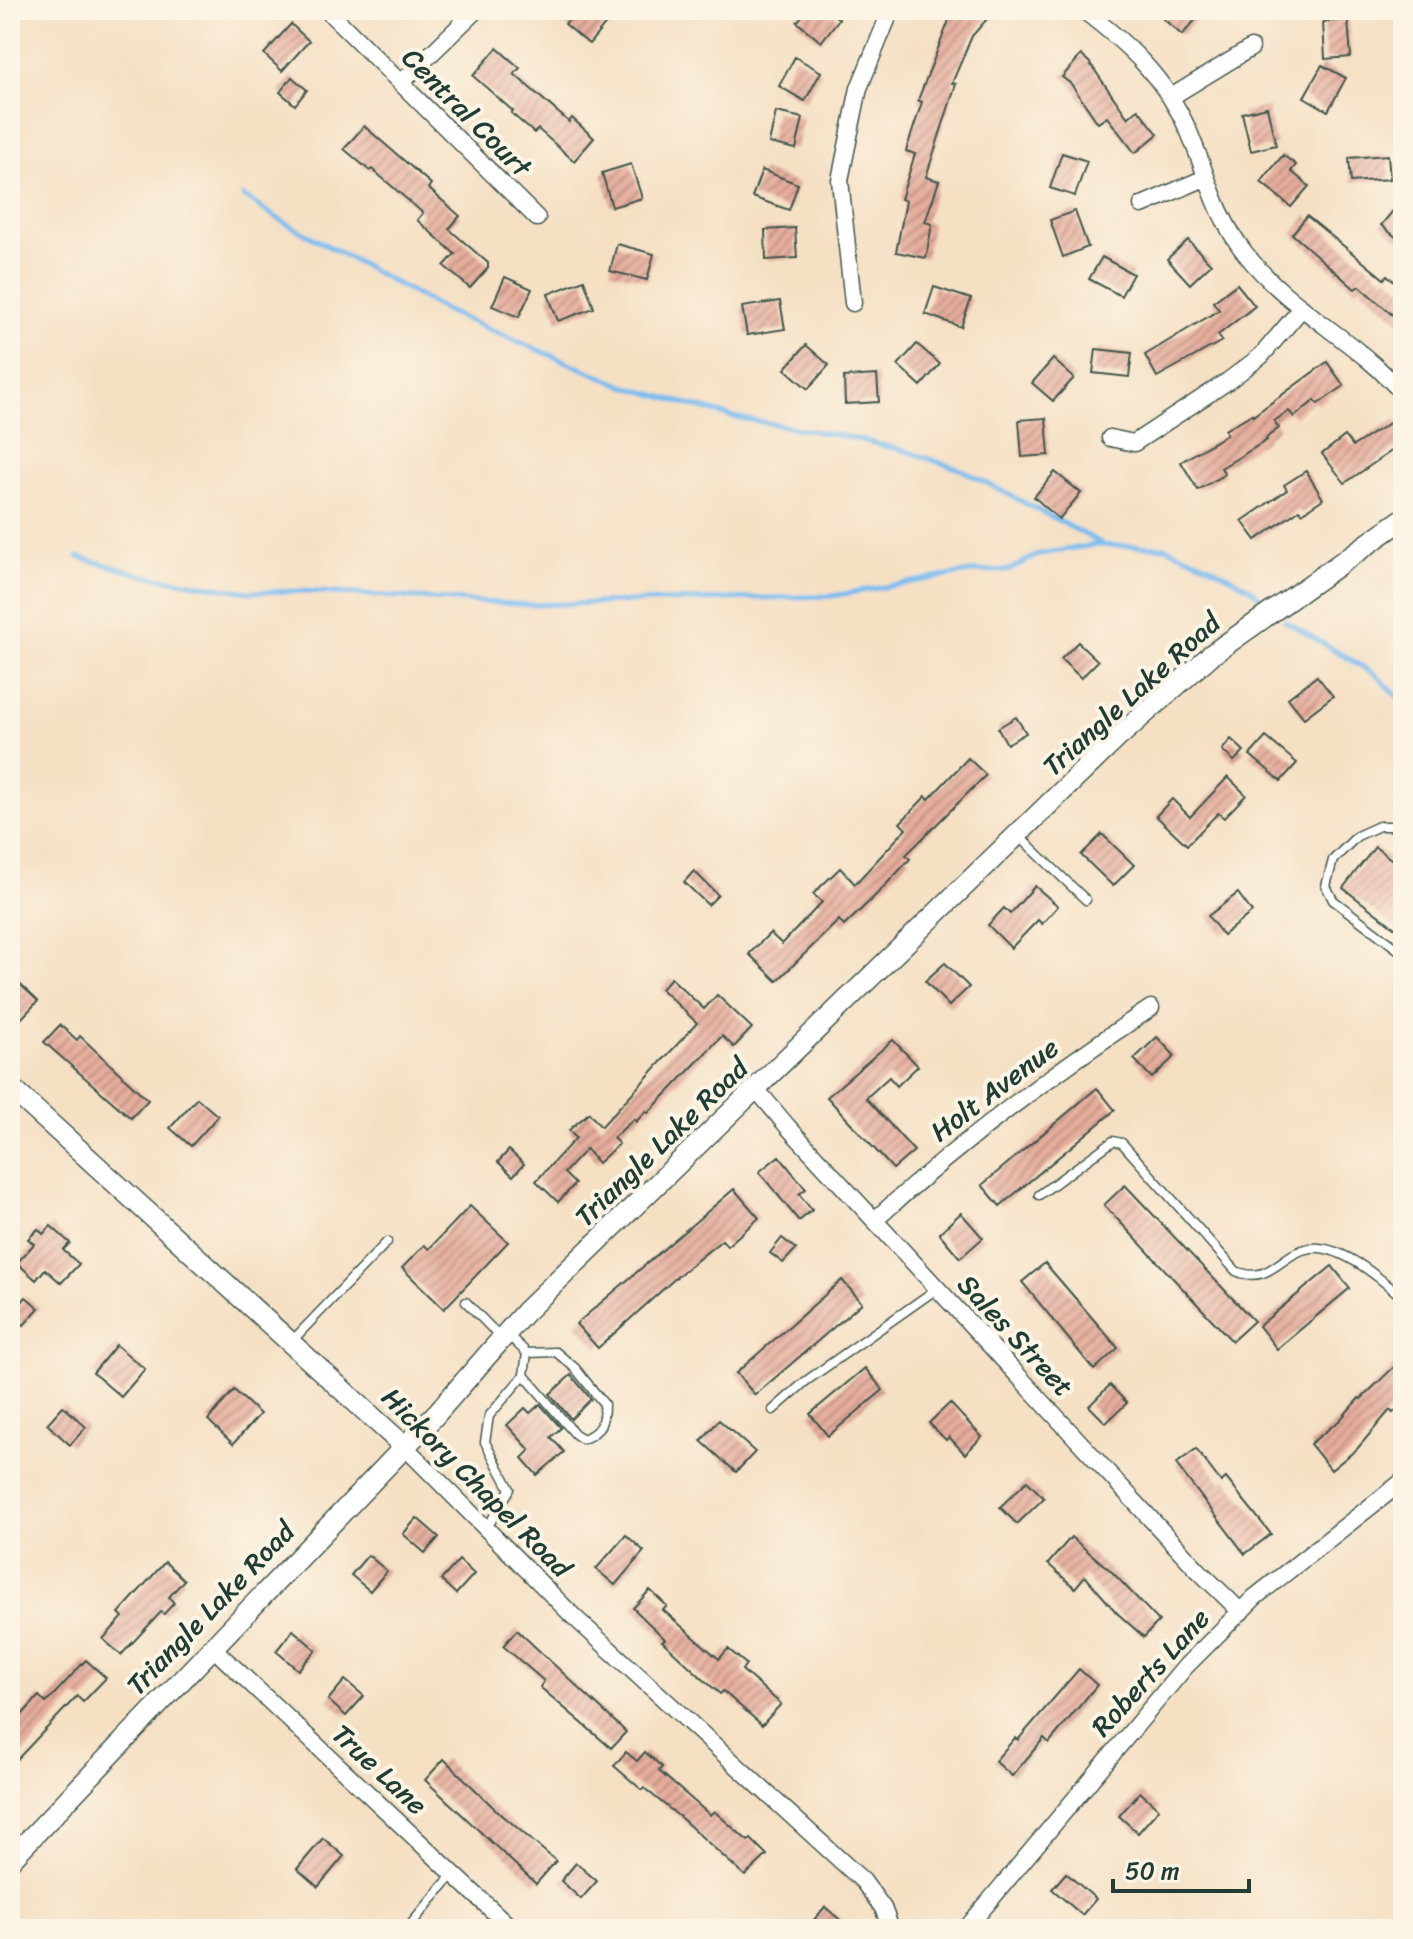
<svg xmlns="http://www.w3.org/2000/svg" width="1413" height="1939" viewBox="0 0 1413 1939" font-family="Sriracha,sans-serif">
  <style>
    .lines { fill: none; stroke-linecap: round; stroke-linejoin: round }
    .stream { stroke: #7abcf0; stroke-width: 5 }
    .building { fill: url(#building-hatch) }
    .service-casing { stroke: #3f554a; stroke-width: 11 }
    .minor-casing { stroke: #3f554a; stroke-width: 19 }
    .tertiary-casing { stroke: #3f554a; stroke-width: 23 }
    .service { stroke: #fff; stroke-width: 8 }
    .minor { stroke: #fff; stroke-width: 16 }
    .tertiary { stroke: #fff; stroke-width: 20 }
    .labels { text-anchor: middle; stroke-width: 8; stroke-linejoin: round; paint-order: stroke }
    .street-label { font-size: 28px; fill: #1f3d34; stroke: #fcf5e5 }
  </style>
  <defs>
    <pattern id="building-hatch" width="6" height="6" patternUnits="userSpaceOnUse" patternTransform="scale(2)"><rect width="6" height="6" fill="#e6ad9d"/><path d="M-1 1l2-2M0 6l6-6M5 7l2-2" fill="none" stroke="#ba8e81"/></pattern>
  </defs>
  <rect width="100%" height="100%" fill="#fcf5e5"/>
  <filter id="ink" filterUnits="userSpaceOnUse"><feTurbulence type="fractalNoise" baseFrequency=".0125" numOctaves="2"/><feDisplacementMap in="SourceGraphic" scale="16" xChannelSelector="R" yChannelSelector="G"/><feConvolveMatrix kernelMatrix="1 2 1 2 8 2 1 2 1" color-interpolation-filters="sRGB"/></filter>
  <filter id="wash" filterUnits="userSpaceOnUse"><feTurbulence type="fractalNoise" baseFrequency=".006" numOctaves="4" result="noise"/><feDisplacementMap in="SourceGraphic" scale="32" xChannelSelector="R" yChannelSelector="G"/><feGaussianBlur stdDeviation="1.8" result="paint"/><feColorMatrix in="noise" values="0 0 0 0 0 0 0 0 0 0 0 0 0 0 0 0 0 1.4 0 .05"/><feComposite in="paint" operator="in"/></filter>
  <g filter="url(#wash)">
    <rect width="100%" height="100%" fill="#f5e0c4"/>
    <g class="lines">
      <g class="stream">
        <polyline points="243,196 277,218 448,312 624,386 733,417 853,438 906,451 962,470 1101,543"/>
        <polyline points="78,557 146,576 248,592 304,591 530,605 832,596 970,572 1009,570 1040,554 1094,545 1165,547 1210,566 1250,588 1261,598"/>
        <polyline points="1285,621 1375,674 1403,702"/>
      </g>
    </g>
    <g id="blocks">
      <g class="building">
        <polygon points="577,10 595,10 608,21 589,44 565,24"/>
        <polygon points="807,10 828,10 839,19 821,42 797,22"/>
        <polygon points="953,10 995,10 972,36 952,83 956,84 926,177 939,181 925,222 932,224 926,258 896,252 906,201 901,199 915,154 906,151 922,102 918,100"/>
        <polygon points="1153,10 1204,10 1182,35"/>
        <polygon points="1348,20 1351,57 1325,59 1323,22"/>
        <polygon points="291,24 309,41 282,71 264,54"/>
        <polygon points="497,48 520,68 514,74 569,122 572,118 594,138 574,161 538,129 534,133 511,113 513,111 473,76"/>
        <polygon points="1081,55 1089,62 1128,118 1138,109 1158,134 1135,153 1107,117 1098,123 1071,84 1062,77"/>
        <polygon points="795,57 821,72 805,101 779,86"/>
        <polygon points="1322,65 1346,78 1328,111 1304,97"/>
        <polygon points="292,77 307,90 295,105 280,92"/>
        <polygon points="1267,107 1276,145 1251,151 1242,113"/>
        <polygon points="776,112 803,118 796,149 769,143"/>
        <polygon points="364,126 431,184 428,188 460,216 449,229 488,263 488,268 470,288 444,266 455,254 417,220 423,213 372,169 370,171 344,149"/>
        <polygon points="1062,153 1087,161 1075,196 1050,188"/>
        <polygon points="1283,155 1296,165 1291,171 1309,186 1291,207 1261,182"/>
        <polygon points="1388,155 1390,179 1351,182 1349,158"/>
        <polygon points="631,164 642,198 612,207 602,173"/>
        <polygon points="762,170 798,184 789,210 752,197"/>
        <polygon points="1403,199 1403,243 1381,225"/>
        <polygon points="1075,211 1088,247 1063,257 1050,220"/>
        <polygon points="1307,216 1384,279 1387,275 1403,289 1403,324 1359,286 1355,289 1292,234"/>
        <polygon points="795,228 797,258 766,260 765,230"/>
        <polygon points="1188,240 1211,264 1190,284 1167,259"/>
        <polygon points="617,244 654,254 647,280 610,271"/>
        <polygon points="1102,257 1133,274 1121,296 1089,279"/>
        <polygon points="505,277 532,289 519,317 492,306"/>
        <polygon points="584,280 594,308 558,321 548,294"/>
        <polygon points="1237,284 1255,306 1218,335 1222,341 1157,377 1145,355 1219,310 1213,302"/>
        <polygon points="934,287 971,299 961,327 925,314"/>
        <polygon points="780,301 785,329 747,335 742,307"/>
        <polygon points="917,344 940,364 921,386 898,365"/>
        <polygon points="806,345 829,365 808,389 785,369"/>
        <polygon points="1096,349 1132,353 1129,377 1093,373"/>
        <polygon points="1053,359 1074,378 1053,401 1032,383"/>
        <polygon points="1327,362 1344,386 1318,404 1315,400 1294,417 1289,411 1274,421 1279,428 1266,438 1267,440 1221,468 1225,474 1198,490 1181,462 1227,434 1225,430 1252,414 1253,416"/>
        <polygon points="877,375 879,402 845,404 844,377"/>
        <polygon points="1046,418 1049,455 1022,457 1019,420"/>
        <polygon points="1396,419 1403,431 1403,443 1345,483 1322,454 1345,436 1353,446"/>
        <polygon points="1306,471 1323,499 1302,513 1299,510 1256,540 1242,521 1287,490 1284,485"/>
        <polygon points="1055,472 1081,493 1059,519 1034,497"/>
        <polygon points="1078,642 1098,661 1081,678 1061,659"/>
        <polygon points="1317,676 1333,696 1304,718 1288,698"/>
        <polygon points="1016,717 1026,733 1007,744 998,728"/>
        <polygon points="1266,737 1297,763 1281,781 1250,755"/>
        <polygon points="1231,739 1244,751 1234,761 1222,750"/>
        <polygon points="968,758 986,775 906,855 910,859 876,895 844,926 839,920 777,981 749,954 770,933 782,944 822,902 813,894 840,868 855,884 906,829 900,823 926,796 929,799"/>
        <polygon points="1228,777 1246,795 1224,818 1218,813 1187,845 1156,816 1172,799 1190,817"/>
        <polygon points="1102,834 1134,865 1113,886 1081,855"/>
        <polygon points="1375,847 1403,868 1403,934 1343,888"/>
        <polygon points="694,871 718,895 708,905 684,882"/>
        <polygon points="1035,886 1058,906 1042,924 1038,920 1011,948 988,925 1004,908 1010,914"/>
        <polygon points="1238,893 1252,912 1223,935 1208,916"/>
        <polygon points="945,963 969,987 949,1006 925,981"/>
        <polygon points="10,975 38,1001 20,1020 10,1010"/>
        <polygon points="671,978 704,1009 717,995 752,1028 734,1047 722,1036 648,1113 646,1111 636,1122 634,1119 613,1138 619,1144 598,1163 586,1149 564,1173 575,1184 558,1202 536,1181 576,1138 569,1130 589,1113 601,1127 697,1023 661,989"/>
        <polygon points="60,1025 77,1040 80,1036 148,1100 131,1118 44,1042"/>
        <polygon points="1157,1037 1175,1056 1152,1078 1134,1059"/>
        <polygon points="893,1040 918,1066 897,1086 889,1077 866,1098 914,1151 893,1169 827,1097"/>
        <polygon points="1097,1088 1115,1110 1000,1206 982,1185"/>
        <polygon points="197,1098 218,1116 191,1146 170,1128"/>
        <polygon points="509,1150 524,1164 513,1176 498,1162"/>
        <polygon points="779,1156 806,1189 799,1194 812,1210 799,1221 759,1172"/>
        <polygon points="1125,1185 1254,1321 1232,1341 1104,1205"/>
        <polygon points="734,1189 759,1218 727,1246 722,1240 680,1274 598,1348 576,1324"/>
        <polygon points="470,1206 508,1242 444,1309 402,1268 424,1245 429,1249"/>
        <polygon points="961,1213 983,1238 960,1258 939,1233"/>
        <polygon points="51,1226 70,1243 63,1250 79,1264 61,1283 45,1269 36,1280 17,1263 34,1244 28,1239 38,1229 43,1234"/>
        <polygon points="782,1238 796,1249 783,1263 770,1253"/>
        <polygon points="1045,1263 1118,1348 1094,1370 1022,1282"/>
        <polygon points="1332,1266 1350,1288 1277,1349 1259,1326"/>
        <polygon points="842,1280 862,1303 755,1395 736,1373"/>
        <polygon points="26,1297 39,1308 24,1325 12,1314"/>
        <polygon points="116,1345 145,1369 121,1397 93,1373"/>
        <polygon points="1403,1358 1403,1404 1393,1413 1390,1410 1357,1449 1331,1470 1310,1444 1340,1420 1359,1398 1361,1399"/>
        <polygon points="865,1368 883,1390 828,1436 810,1414"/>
        <polygon points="571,1375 591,1399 571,1419 550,1394"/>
        <polygon points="1110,1385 1127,1403 1106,1423 1089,1406"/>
        <polygon points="234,1390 260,1414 233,1444 208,1420"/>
        <polygon points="950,1403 982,1437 965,1454 949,1437 946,1440 929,1423"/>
        <polygon points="540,1404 561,1428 551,1437 564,1452 537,1475 522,1458 530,1450 507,1425 525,1408 530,1413"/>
        <polygon points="63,1406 86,1427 70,1445 47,1424"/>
        <polygon points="719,1420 755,1452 736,1472 701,1441"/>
        <polygon points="1196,1449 1221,1482 1226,1478 1271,1534 1245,1554 1176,1464"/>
        <polygon points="1027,1481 1044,1498 1017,1524 1000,1507"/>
        <polygon points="417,1518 439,1537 425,1553 403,1534"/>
        <polygon points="626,1535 644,1551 615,1585 596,1569"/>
        <polygon points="1071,1537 1111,1571 1159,1621 1144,1637 1117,1613 1085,1576 1075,1588 1048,1564"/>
        <polygon points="368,1555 387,1571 370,1591 351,1575"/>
        <polygon points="459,1560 474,1574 456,1594 441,1580"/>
        <polygon points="165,1562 184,1580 169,1597 174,1603 164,1614 161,1612 121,1655 103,1639 123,1617 119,1613"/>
        <polygon points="650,1590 667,1606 663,1610 719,1659 728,1649 746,1664 742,1670 781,1704 762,1725 723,1691 720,1694 703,1679 662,1641 665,1639 633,1608"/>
        <polygon points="293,1630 316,1650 298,1670 276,1651"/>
        <polygon points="517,1630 626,1732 611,1748 540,1687 544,1681 503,1646"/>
        <polygon points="86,1660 106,1678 83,1702 77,1696 10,1767 10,1728 39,1696 46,1703"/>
        <polygon points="1079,1669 1097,1685 1049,1743 1044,1738 1012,1776 995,1761 1015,1738 1018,1740"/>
        <polygon points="345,1680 364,1696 346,1716 328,1700"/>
        <polygon points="626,1752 637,1761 645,1752 662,1767 659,1771 710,1815 714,1811 748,1841 751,1839 767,1855 745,1876 681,1818 644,1788 642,1790 614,1766"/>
        <polygon points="444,1759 494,1808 556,1861 536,1884 425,1780"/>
        <polygon points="1140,1792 1159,1809 1138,1833 1119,1816"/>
        <polygon points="323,1838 344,1856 318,1887 297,1869"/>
        <polygon points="576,1863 597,1881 581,1899 561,1881"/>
        <polygon points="1066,1873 1096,1899 1082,1915 1052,1889"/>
        <polygon points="825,1907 851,1929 806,1929"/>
      </g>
    </g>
  </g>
  <g filter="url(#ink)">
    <use href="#blocks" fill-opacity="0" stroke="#3f554a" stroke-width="2"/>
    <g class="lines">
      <defs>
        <g id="service">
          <polyline points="1018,835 1086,900"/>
          <polyline points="1403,835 1392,826 1379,826 1357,836 1333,860 1326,886 1333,900 1403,953"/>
          <path d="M1039,1195L1113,1141L1122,1143L1236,1271C1270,1286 1280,1253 1310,1248C1341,1244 1381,1279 1403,1298"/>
          <polyline points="466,1302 501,1338"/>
          <polyline points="291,1342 387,1242"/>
          <path d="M524,1375L575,1434L583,1439C601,1432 604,1422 604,1404L575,1368L556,1352L527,1353"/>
          <polyline points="773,1410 806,1381 938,1288"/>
          <polyline points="487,1528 510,1489 485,1442 489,1416 524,1375 527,1353 506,1333"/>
          <polyline points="407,1929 453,1874"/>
        </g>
        <g id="minor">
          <polyline points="327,10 537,218"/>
          <path d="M1083,10C1128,44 1166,79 1189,132C1207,174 1216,216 1245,253C1289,310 1357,340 1403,394"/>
          <polyline points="401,83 476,10"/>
          <polyline points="1171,97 1251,48"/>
          <polyline points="1142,205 1205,178"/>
          <polyline points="853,303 840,180 859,88 891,10"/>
          <polyline points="1110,438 1134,443 1228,381 1261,356 1302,308"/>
          <polyline points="756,1089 788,1127 1198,1570 1241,1612"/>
          <path d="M875,1220C961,1141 1054,1072 1151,1008"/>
          <polyline points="405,1447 573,1616 863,1881 883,1908 891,1929"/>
          <polyline points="212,1647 512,1929"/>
          <polyline points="966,1929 1186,1666 1255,1597 1403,1481"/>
        </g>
        <g id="tertiary">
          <polyline points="10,1087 405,1447"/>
          <polyline points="10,1860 437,1413 525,1312 1116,739 1211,655 1403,519"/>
        </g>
      </defs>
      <use href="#service" class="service-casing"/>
      <use href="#minor" class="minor-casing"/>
      <use href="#tertiary" class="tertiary-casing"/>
      <use href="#service" class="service"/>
      <use href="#minor" class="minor"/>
      <use href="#tertiary" class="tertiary"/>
    </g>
  </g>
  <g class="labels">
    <g class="street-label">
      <text transform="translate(467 112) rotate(45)" y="10">Central Court</text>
      <text transform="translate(1131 694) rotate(-42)" y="10">Triangle Lake Road</text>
      <text transform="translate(994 1089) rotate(-37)" y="10">Holt Avenue</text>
      <text transform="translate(661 1142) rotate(-44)" y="10">Triangle Lake Road</text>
      <text transform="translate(1016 1335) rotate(47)" y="10">Sales Street</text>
      <text transform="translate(477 1482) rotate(45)" y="10">Hickory Chapel Road</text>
      <text transform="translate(210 1608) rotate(-46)" y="10">Triangle Lake Road</text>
      <text transform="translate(1150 1672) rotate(-48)" y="10">Roberts Lane</text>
      <text transform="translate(380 1769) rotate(43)" y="10">True Lane</text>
    </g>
  </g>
  <rect width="1413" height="1939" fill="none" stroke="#fcf5e5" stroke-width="40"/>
  <path d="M1113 1879v12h136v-12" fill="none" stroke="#1f3d34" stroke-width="4"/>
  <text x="1125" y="1879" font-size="24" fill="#1f3d34" stroke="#fcf5e5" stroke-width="6" paint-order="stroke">50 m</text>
</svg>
